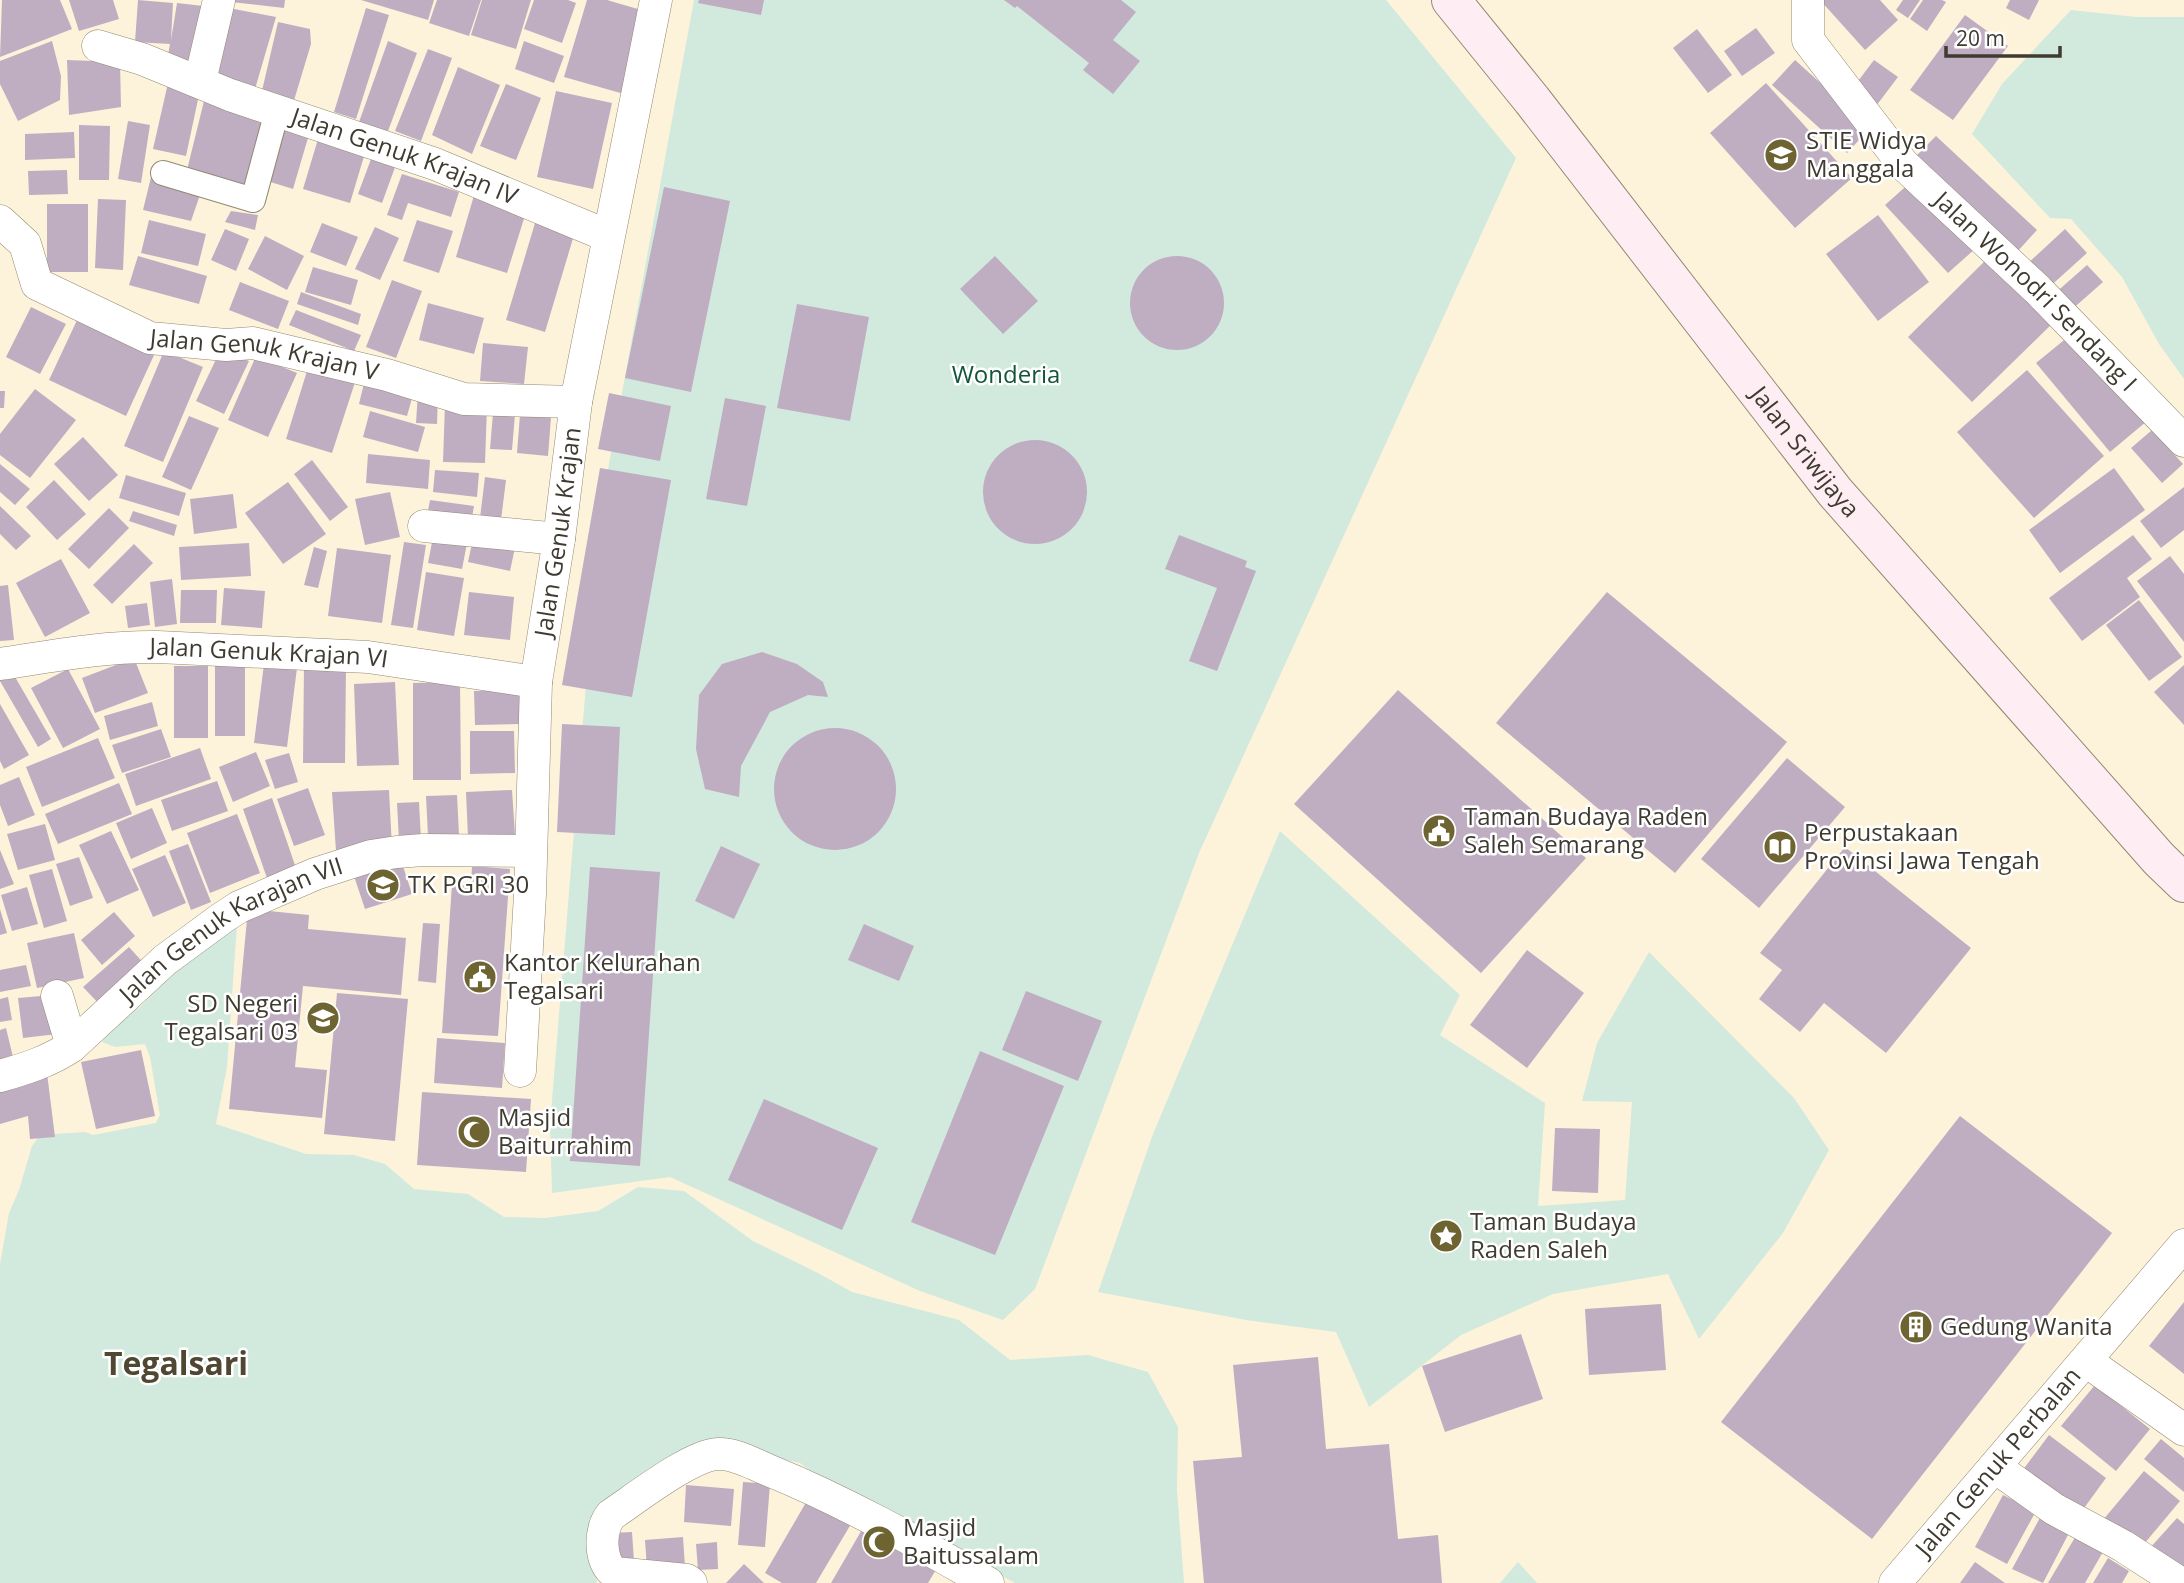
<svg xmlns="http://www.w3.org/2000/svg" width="2184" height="1583" viewBox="0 0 2184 1583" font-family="'Open Sans',sans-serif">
	<rect width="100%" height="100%" fill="#fdf3da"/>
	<!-- green -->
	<path fill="#d2e9dd" d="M694,0H1386L1516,158L1199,853L1035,1289L1003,1320L920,1291L670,1177L552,1193L550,1125L600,513Z
		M2071,10L2136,17H2184V379L2159,344L2122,277L2071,219L2050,218L1972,134L2002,84Z
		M1280,831L1460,995L1440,1035L1545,1103L1538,1206L1625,1200L1632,1102L1582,1101L1597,1043L1649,952L1794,1098L1829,1150L1783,1233L1699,1339L1668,1274L1553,1294L1461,1335L1369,1407L1336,1332L1246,1320L1098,1292L1153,1134Z
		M237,925L227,1067L216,1124L306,1154L354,1155L385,1164L414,1189L468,1194L504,1217L545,1218L598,1211L638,1187L684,1191L753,1241L818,1273L852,1292L959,1320L1010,1360L1088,1355L1148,1372L1178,1427L1177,1490L1184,1583H1015L821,1479L800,1463L743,1451L653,1475L595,1568L597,1583H0V1264L9,1213L19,1190L32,1146L40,1135L85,1132L93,1135L156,1123L160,1115L150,1057L145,1044L115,1047L102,1042L105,1033L141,1006L172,974Z
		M1518,1562L1537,1583H1500Z"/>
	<!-- building -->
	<path fill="#bfadc2" d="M2,0H60L72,29L0,57Z
		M69,0H113L119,19L79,31Z
		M138,0L173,3L171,40L177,3L212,7L203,60L184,70L167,61L170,44L135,42Z
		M231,0H285L284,8L231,2Z
		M361,0H434L428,20Z
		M437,0H481L469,36L429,23Z
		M482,0H531L516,49L471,35Z
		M534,0H568L576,3L562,43L524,29Z
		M587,0H607L648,12L624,94L564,77Z
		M699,0H764L761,15L698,3Z
		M1004,0H1121L1136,12L1113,40L1140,61L1113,94L1083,70L1089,63L1017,6L1015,8Z
		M1820,0H1880L1898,20L1865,50Z
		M1903,0H1920L1908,18L1896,10Z
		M1923,0H1942L1946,2L1927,31L1910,19Z
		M2010,0H2039L2029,20L2006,8Z
		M224,7L276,17L253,96L213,83Z
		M366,8L389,15L356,119L334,112Z
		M1965,15L2008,46L1953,120L1910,90Z
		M278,22L310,29L311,44L292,107L261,95Z
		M1756,28L1775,53L1742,76L1724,51Z
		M1697,29L1732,75L1708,93L1673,48Z
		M52,41L61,76L60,100L18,121L0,84V61Z
		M388,41L417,53L388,131L359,122Z
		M524,41L564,56L554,83L515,69Z
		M428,49L452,58L421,141L395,131Z
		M67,60L120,62L121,107L69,115Z
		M1795,60L1870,128L1847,153L1772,85Z
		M1874,60L1898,77L1876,106L1852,89Z
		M458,67L500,85L472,154L432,135Z
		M168,83L200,90L186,156L153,149Z
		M1766,83L1852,178L1795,228L1710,133Z
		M506,84L541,98L516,160L480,146Z
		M556,91L612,103L593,189L537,177Z
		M204,101L268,115L251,193L186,174Z
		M128,121L150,125L141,183L118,179Z
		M278,122L310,131L293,189L261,179Z
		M79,125L110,126L109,180H79Z
		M74,132L75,158L25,160V134Z
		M1936,136L2037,230L2017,252L1916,156Z
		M318,139L365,153L350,203L303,189Z
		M374,151L398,159L382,203L358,194Z
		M67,170L68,194L29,195L28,171Z
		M152,173L201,192L191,221L143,210Z
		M402,174L459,192L451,217L408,203L402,220L387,215Z
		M1913,180L1976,248L1948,273L1885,205Z
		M664,187L730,201L691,392L625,378Z
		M475,192L527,209L507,273L456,257Z
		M98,199L126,200L123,270L95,268Z
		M47,204H88V272H47Z
		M231,211L258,215L255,230L225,222Z
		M1878,215L1929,282L1878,321L1826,254Z
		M149,220L206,234L198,266L141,253Z
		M417,220L453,231L439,273L403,261Z
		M322,223L358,237L346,266L310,252Z
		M535,223L574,235L545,332L506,320Z
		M375,227L399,238L380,280L355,269Z
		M225,229L249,239L236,271L211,260Z
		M2065,229L2087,253L2046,290L2025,266Z
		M265,236L304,256L287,290L248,269Z
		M1992,254L2056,320L1972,402L1908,337Z
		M1130 303a47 47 0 1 1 94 0a47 47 0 1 1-94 0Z
		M138,256L207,276L199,304L129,285Z
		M995,256L1038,301L1003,334L960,289Z
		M2087,265L2103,282L2069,312L2053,295Z
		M313,267L358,280L351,305L305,292Z
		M392,280L422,291L396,358L366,347Z
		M240,282L289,301L278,329L229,310Z
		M301,292L361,314L358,325L297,304Z
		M428,303L484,318L474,354L419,340Z
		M797,304L869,317L850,421L777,408Z
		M31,307L66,324L40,374L6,357Z
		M296,310L361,335L354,351L289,325Z
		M78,318L155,353L126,416L49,380Z
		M2074,332L2147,421L2110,452L2036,363Z
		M483,343L528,347L524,384L480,381Z
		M221,349L249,361L224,414L196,401Z
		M164,351L203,367L163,462L124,446Z
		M256,356L297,373L268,437L228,420Z
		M311,358L358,373L332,453L286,439Z
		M2027,370L2104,456L2034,518L1957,432Z
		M367,371L416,384L407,416L359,404Z
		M35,389L76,420L30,478L0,455V434Z
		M0,391H5L4,408H0Z
		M418,392L438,393L437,424L416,423Z
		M609,393L671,406L660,461L598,449Z
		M725,398L766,406L747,506L706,499Z
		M494,401L516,402L512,450L490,449Z
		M521,402L552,404L548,456L517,453Z
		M445,404L487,406L485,463L443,462Z
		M370,411L425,427L418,452L363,437Z
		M189,416L219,428L191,490L162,477Z
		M2152,430L2183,464L2162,483L2131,448Z
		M83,437L118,475L89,501L54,464Z
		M983 492a52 52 0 1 1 104 0a52 52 0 1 1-104 0Z
		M368,454L430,460L428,489L366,483Z
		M312,460L348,507L330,521L294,474Z
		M0,464L30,489L15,505L0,492Z
		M600,468L671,480L632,697L562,685Z
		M2114,468L2145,510L2060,573L2029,530Z
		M435,470L479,473L477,497L433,492Z
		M126,475L186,493L179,516L119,498Z
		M485,477L506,480L500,528L479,526Z
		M54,480L86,514L57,540L26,507Z
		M288,482L326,534L283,564L245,513Z
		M2184,487V530L2161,548L2140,521Z
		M390,492L400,537L365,545L355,499Z
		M233,494L237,528L194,534L190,499Z
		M430,500L474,506L470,529L426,522Z
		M0,506L31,536L16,550L0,534Z
		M109,508L129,528L89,569L68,549Z
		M133,511L177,525L174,536L129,521Z
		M434,532L468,538L462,569L428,563Z
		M474,534L516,543L510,571L468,562Z
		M1179,535L1247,561L1245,567L1256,571L1217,671L1189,661L1217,588L1165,569Z
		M2133,535L2152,559L2127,578L2140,597L2082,641L2049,598Z
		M404,542L426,545L413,628L391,625Z
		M249,543L251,576L181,580L179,547Z
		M134,544L153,563L112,604L93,585Z
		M314,547L327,551L318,588L304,585Z
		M337,548L391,555L382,623L328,616Z
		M2170,556L2184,574V642L2137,581Z
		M61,559L90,613L45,637L16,583Z
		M426,572L464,578L454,636L417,630Z
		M172,579L177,624L155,627L150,582Z
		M8,585L14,640L0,641V586Z
		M224,588L265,591L262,628L221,625Z
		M181,590H217L216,623H180Z
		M469,592L514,597L510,640L464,635Z
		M1607,592L1787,742L1675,873L1496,723Z
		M2139,600L2182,657L2149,681L2106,625Z
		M147,603L150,625L128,628L125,606Z
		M762,652L797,664L823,682L828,697L808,695L770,712L741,766L739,797L705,789L696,749L699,695L722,664Z
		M134,658L148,693L95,713L82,678Z
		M215,662H245V736H215Z
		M264,664L297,668L287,747L254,743Z
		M304,664H346L345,763H303Z
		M2184,665V725L2154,692Z
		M174,666H208V738H174Z
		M68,669L100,729L63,748L31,688Z
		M11,670L51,739L38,747L0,681V676Z
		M395,682L399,765L357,766L354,684Z
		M460,682L461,780H413V683Z
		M520,690V724L475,725L474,691Z
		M1398,690L1586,858L1481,973L1294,804Z
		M152,702L158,726L110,740L104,716Z
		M0,704L29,755L4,769L0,761Z
		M562,724L620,727L615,835L557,832Z
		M774 789a61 61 0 1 1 122 0a61 61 0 1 1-122 0Z
		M161,729L171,757L122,773L112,745Z
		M470,731H514L515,773L470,774Z
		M98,738L115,778L42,807L26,767Z
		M200,748L211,779L136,806L125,774Z
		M256,752L270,786L233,802L219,767Z
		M289,753L298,782L275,789L265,760Z
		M1787,758L1845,807L1759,908L1701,859Z
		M19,777L35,815L8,826L0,805V785Z
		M217,781L228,811L172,831L161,800Z
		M119,783L132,814L58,844L45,814Z
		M308,788L325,835L294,846L277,799Z
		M389,790L392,848L336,851L332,792Z
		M512,790L515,835L468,837L466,792Z
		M457,795L459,835L428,836L426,796Z
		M272,798L297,871L268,881L243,809Z
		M419,802L421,840L399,841L397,803Z
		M152,808L167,843L131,859L116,823Z
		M237,814L260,873L210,893L187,833Z
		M45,824L55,860L18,870L7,834Z
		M111,831L139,890L107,904L79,845Z
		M188,844L211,902L191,910L169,851Z
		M721,846L760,864L734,919L695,901Z
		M1845,847L1971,948L1886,1053L1824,1003L1800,1032L1759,999L1782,970L1760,953Z
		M0,850L14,884L0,889Z
		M165,855L186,903L153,917L132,869Z
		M79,857L93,898L70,906L56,864Z
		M401,860L412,894L365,909L354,876Z
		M472,866L510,869L498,1036L442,1033L452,884L471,886Z
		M590,867L660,872L640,1166L570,1161Z
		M52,869L67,921L44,928L29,875Z
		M27,887L38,924L12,931L1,895Z
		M0,909L7,933L0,935Z
		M248,909L309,915L308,929L406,938L401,995L303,986L295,1067L327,1070L322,1118L229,1109Z
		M114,912L135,936L102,965L81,940Z
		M423,923L440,924L436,983L418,981Z
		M864,924L914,946L899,981L848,960Z
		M74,933L84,978L37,988L27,943Z
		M129,947L148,968L102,1007L83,987Z
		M1527,950L1584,993L1527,1068L1470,1025Z
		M26,965L31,986L0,992V970Z
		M1026,991L1102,1021L1078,1081L1002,1050Z
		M337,993L408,999L395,1141L324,1134Z
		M52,995L57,1034L23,1038L18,998Z
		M8,997L12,1020L0,1022V999Z
		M6,1028L13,1057L0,1060V1030Z
		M437,1038L505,1043L502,1088L434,1083Z
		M141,1050L155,1116L96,1129L81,1062Z
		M980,1051L1064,1086L995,1255L911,1222Z
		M47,1073L55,1137L30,1139L28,1116L0,1124V1088Z
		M422,1092L531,1099L526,1172L417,1165Z
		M764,1099L878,1148L842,1230L728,1180Z
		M1960,1116L2112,1233L1872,1539L1721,1422Z
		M1555,1128L1600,1129L1598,1193L1552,1191Z
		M2184,1302V1374L2149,1346Z
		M1661,1304L1666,1370L1589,1375L1585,1309Z
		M1521,1334L1543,1399L1445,1432L1422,1366Z
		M1318,1357L1326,1449L1389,1444L1398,1539L1438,1535L1442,1583H1204L1193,1461L1242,1457L1233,1365Z
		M2095,1385L2150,1429L2116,1471L2061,1426Z
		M2049,1435L2106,1478L2079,1515L2022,1471Z
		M2161,1439L2184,1458V1492L2144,1459Z
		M2144,1471L2180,1501L2139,1550L2103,1520Z
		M743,1482L770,1484L765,1547L738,1545Z
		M686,1485L734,1489L731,1526L684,1522Z
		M2003,1495L2036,1511L2007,1564L1975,1547Z
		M808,1499L851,1524L816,1583H782L765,1573Z
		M2041,1516L2070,1531L2043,1583L2012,1569Z
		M2177,1518L2184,1524V1576L2149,1549Z
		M867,1521L940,1563L928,1583H831Z
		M632,1532L634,1561L613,1562L612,1533Z
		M2077,1534L2104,1550L2085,1583H2048Z
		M683,1537L685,1567L647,1569L645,1540Z
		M717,1542L718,1569L698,1570L696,1544Z
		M2108,1558L2129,1571L2122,1583H2093Z
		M1975,1562L2005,1583H1960Z
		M744,1564L764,1583H726Z"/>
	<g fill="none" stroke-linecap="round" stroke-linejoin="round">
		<defs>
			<path id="pedestrian" d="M163,173L253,200L277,111"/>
			<g id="minor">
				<path id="s1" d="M1808,0V40L1903,164L2038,290L2184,441"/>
				<path id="s2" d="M98,46L142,59L230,95L435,164L608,236"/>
				<path d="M200,81L219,0"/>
				<path id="s3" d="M0,221L25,244L37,284L150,338L226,345L253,343L387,375L464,399L576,402"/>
				<path d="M424,526L559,539"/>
				<path id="s4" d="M0,664C53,656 104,646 158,647L368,657L536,682"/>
				<path d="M57,996L72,1046"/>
				<path id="s5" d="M520,1071L530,894L536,682L559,539L576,402L656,0"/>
				<path id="s6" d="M0,1076C25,1069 50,1061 72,1046L165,960L222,918L239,907L315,874L371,856L397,852L423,850L530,851"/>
				<path d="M2086,1361L2184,1430"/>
				<path d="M1995,1467L2054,1509L2123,1546L2180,1583"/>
				<path d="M691,1583L687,1580L615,1573C599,1563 599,1529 611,1515C635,1499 691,1455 718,1454C735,1453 753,1464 768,1470C844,1501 917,1542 988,1583"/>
				<path id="s7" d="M1895,1583L2184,1245"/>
			</g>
			<g id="secondary">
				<path id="s8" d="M1451,0L1532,100L1835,492L2159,859L2184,883"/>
			</g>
		</defs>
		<!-- pedestrian casing -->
		<use href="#pedestrian" stroke="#918972" stroke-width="26"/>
		<!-- minor casing -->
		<use href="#minor" stroke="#918972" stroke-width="33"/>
		<!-- secondary casing -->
		<use href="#secondary" stroke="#918972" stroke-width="40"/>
		<!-- pedestrian -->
		<use href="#pedestrian" stroke="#fff" stroke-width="24"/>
		<!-- minor -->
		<use href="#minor" stroke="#fff" stroke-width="32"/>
		<!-- secondary -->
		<use href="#secondary" stroke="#feeef3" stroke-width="38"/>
	</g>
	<!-- icons -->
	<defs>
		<symbol id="university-disc" viewBox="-11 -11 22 22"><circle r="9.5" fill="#6d6431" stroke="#fff"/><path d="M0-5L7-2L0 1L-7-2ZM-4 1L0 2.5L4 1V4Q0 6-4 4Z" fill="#fff"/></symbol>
		<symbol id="civic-disc" viewBox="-11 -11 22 22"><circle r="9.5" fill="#6d6431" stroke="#fff"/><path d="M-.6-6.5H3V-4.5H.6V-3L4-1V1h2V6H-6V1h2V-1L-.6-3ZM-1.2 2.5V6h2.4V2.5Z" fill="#fff"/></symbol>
		<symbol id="library-disc" viewBox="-11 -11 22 22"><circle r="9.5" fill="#6d6431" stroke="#fff"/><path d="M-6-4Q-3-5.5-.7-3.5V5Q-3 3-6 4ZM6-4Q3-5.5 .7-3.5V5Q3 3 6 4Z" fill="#fff"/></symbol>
		<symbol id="school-disc" viewBox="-11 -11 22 22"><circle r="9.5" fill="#6d6431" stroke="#fff"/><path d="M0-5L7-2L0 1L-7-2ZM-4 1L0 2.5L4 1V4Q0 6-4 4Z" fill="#fff"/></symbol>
		<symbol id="mosque-disc" viewBox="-11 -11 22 22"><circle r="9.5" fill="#6d6431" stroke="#fff"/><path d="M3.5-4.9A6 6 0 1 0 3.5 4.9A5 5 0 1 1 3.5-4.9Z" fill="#fff"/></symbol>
		<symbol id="sight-disc" viewBox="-11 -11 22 22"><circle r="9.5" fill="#6d6431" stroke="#fff"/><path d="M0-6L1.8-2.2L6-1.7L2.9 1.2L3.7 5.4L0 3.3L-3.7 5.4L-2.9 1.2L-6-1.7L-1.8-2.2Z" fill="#fff"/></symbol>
		<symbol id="building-disc" viewBox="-11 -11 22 22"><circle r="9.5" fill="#6d6431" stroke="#fff"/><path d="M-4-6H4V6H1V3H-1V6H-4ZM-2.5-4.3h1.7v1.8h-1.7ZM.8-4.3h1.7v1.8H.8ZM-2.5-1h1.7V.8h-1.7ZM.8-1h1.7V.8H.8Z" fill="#fff"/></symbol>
	</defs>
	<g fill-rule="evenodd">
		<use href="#university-disc" x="1762" y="136" width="38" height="38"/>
		<use href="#civic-disc" x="1420" y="812" width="38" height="38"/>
		<use href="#library-disc" x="1761" y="828" width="38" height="38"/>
		<use href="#school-disc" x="364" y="866" width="38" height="38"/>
		<use href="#civic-disc" x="461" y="958" width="38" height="38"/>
		<use href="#school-disc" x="304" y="999" width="38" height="38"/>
		<use href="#mosque-disc" x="455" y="1113" width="38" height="38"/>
		<use href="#sight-disc" x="1427" y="1217" width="38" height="38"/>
		<use href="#building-disc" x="1897" y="1308" width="38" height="38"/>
		<use href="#mosque-disc" x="860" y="1523" width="38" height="38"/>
	</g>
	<g text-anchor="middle" stroke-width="5" stroke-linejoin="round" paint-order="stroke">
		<!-- poi labels -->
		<g font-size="24" fill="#3f3b31" stroke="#fff" text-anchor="start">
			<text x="1806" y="149">STIE Widya<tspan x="1806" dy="28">Manggala</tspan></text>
			<text x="1464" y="825">Taman Budaya Raden<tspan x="1464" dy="28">Saleh Semarang</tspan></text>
			<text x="1804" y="841">Perpustakaan<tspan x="1804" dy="28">Provinsi Jawa Tengah</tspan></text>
			<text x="408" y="893">TK PGRI 30</text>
			<text x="504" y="971">Kantor Kelurahan<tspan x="504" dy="28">Tegalsari</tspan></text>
			<text x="298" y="1012" text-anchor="end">SD Negeri<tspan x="298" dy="28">Tegalsari 03</tspan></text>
			<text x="498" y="1126">Masjid<tspan x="498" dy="28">Baiturrahim</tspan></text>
			<text x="1470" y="1230">Taman Budaya<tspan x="1470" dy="28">Raden Saleh</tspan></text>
			<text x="1940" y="1335">Gedung Wanita</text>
			<text x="903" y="1536">Masjid<tspan x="903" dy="28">Baitussalam</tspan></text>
		</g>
		<!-- street labels -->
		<g font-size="24" fill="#3f3b31" stroke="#fff">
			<text dy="8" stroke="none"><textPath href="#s2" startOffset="326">Jalan Genuk Krajan IV</textPath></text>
			<text dy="8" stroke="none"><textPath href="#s1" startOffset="380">Jalan Wonodri Sendang I</textPath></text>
			<text dy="8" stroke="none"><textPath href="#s3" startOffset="317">Jalan Genuk Krajan V</textPath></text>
			<text dy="8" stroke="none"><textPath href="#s8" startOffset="574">Jalan Sriwijaya</textPath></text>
			<text dy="8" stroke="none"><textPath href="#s5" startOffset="541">Jalan Genuk Krajan</textPath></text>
			<text dy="8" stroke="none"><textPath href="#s4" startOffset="270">Jalan Genuk Krajan VI</textPath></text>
			<text dy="8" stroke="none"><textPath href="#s6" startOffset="278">Jalan Genuk Karajan VII</textPath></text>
			<text dy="8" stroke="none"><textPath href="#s7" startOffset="159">Jalan Genuk Perbalan</textPath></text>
		</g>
		<!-- park labels -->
		<g font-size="24" fill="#11553b" stroke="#fff">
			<text x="1006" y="383">Wonderia</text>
		</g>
		<!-- district labels -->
		<g font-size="32" font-weight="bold" fill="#4f4732" stroke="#fff">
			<text x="176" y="1375">Tegalsari</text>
		</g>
	</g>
	<!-- scale -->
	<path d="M1946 46v10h114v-10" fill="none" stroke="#3f3b31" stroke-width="3.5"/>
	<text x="1956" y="46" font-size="21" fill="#3f3b31" stroke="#ffffff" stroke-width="5" paint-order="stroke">20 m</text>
</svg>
